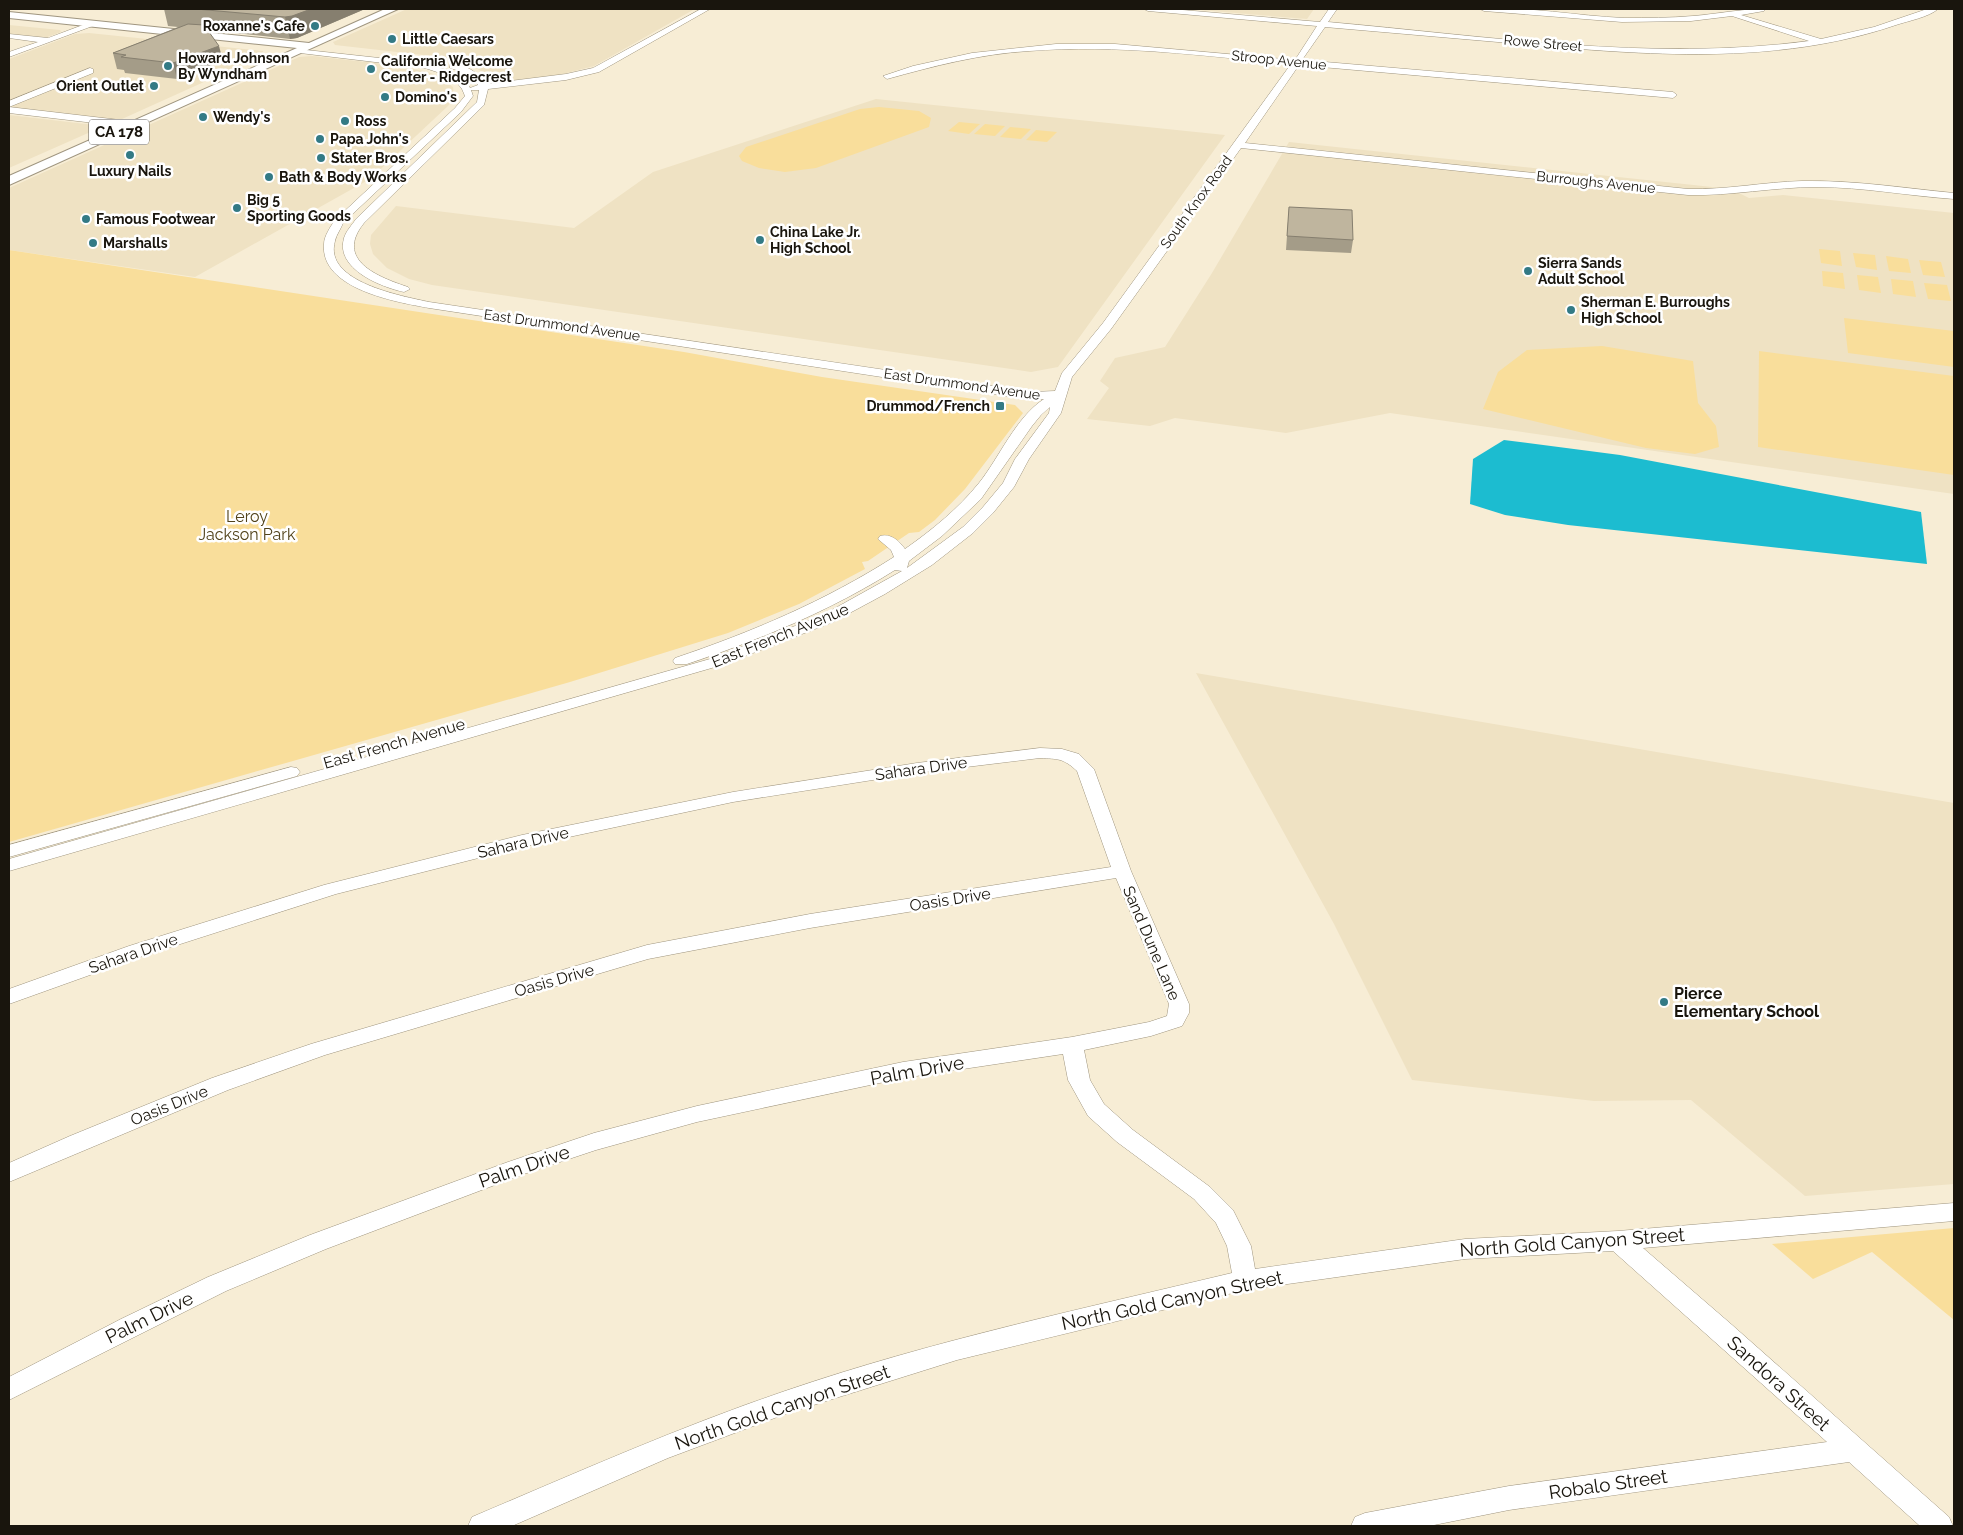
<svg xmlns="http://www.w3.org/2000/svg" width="1963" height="1535" viewBox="0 0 1963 1535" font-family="Raleway,sans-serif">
	<rect width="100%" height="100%" fill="#f7edd5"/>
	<!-- built -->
	<path fill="#efe2c3" d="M407,9H682L693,10L594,66L551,77L505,81L496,80L474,67L441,57L335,45L333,42Z
		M1188,9H1314L1307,19Z
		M9,25L60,30L61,32L42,39L9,35Z
		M89,33L263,51L264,55L122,119L114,120L9,108V59L75,34Z
		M312,56L393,65L428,72L438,76L453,87L454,98L448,106L370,179L195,277L9,250V188L299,57Z
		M876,99L1225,135L1058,367L1031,372L432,285L409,279L387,268L373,254L370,244L371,235L396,206L574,228L653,172Z
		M9,115L103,126H104L9,168Z
		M1289,142L1731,189L1749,198L1783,195L1954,213V494L1390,413L1286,433L1175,418L1150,426L1087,419L1109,388L1100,381L1115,358L1165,347L1212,273Z
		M1196,673L1954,803V1184L1805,1196L1691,1100L1594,1101L1412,1080L1334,924Z"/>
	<!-- green -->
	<path fill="#f9de9b" d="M879,107L919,111L931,118L929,127L816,168L785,172L759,168L742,161L739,156L746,147L860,109Z
		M959,122L980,124L969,134L948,131Z
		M985,124L1005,126L995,136L974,134Z
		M1010,127L1031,129L1021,139L1000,137Z
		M1036,130L1057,132L1047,142L1026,140Z
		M1819,249L1840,251L1842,266L1821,263Z
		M9,250L684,352L822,377L1015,405L1023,413L965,489L935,520L919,532L909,533L868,561L862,562L865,569L799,604L728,633L570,682L9,842Z
		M1853,253L1875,255L1877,270L1856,267Z
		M1886,256L1908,259L1911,273L1889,271Z
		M1919,260L1941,262L1945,277L1923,275Z
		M1822,271L1843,273L1845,289L1823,286Z
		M1857,275L1878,277L1881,293L1859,290Z
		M1891,279L1913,281L1916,297L1893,294Z
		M1924,283L1947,285L1951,301L1928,299Z
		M1844,318L1954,331V367L1848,353Z
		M1602,346L1693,361L1698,403L1716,426L1719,447L1695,454L1646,448L1483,409L1498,372L1527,350Z
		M1759,351L1954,376V475L1758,447Z
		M1954,1228V1320L1872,1252L1813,1279L1772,1244Z"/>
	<!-- water -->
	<path fill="#1cbcd0" d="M1504,440L1620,455L1921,512L1927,564L1568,525L1505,515L1470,504L1473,459Z"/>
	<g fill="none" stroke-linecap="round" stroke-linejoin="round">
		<defs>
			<path id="minor" d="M701,9H710L599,72L566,80L488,89L484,105L364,223C334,260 378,277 408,287L410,289L404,292C381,287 335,269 344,238C346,231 352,225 356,219L477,102L479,90H471L473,96L461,112L343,223C341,229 336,235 335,241C323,282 402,296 429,302L1033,392L1055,391L1062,373L1103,323L1291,64C1204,56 1117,44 1029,51C980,54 934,66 887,79L883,76L913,66L972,53L1056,44H1115L1295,60L1317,26L1148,11L1144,9H1171L1320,22L1329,9H1337L1328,22C1487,36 1650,62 1809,41L1732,16L1691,21L1622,22L1484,11L1480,9C1528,6 1577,16 1624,18C1647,18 1670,18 1693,16C1717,14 1741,9 1765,9L1764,11L1741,15L1821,39L1874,27L1927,9H1938C1929,17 1908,21 1896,25C1776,66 1645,55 1521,44C1456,38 1390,33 1325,27L1302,60L1673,92L1677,95L1673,98L1299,65L1245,143L1688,189C1726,190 1764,182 1802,181C1853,180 1903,188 1954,193V199C1909,196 1863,187 1817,187C1774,187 1731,196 1688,195L1241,148L1111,329L1072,377L1061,413L1029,459L1014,487L993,513L973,533L932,565L885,594L833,622L722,665L9,871V859L710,659L821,616L902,571L895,570C830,611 759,640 687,664H675L673,661L675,658C752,632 825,601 894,557L891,550L878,539L880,536C891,533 899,541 905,549C932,530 958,509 979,483C999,458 1016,417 1044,399L1033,400L429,308C396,302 320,289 324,244C324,236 331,226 335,220L455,108L465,96L462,89L455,80L443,74L425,68L300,53H297V49L425,63L455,73L466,81L470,88L478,85C472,75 461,71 450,68V64C464,63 479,73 486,84L566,74L593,68ZM1050,407L1049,413L1015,459L1003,483L983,507L963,527L907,568L909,561L942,536L981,499L1032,426L1041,415Z
				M91,22L98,24L9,57V52L38,42L9,38V34L48,38Z
				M90,68L93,69V73L9,107V101Z
				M9,107L120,120L125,123L120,126L9,113Z
				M1040,748L1062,749L1079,754L1094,769L1131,871L1189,1004V1013L1182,1026L1151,1036L1084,1050L1090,1080L1104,1104L1133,1130L1210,1187L1233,1210L1251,1246L1255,1269L1465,1239L1618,1231L1954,1203V1221L1643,1248L1731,1324L1949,1517L1953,1526H1920L1849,1462L1509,1510L1429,1526H1351L1355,1517L1365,1513L1509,1486L1827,1442L1613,1251L1465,1259L1245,1290L957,1360L788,1413L668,1458L512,1526H468L472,1517C576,1473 679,1427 785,1391C931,1341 1082,1309 1232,1273L1227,1246L1216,1223L1194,1199L1117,1142L1088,1116L1068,1080L1063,1054L903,1078L697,1122L596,1150L524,1174L326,1249L226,1291L9,1400V1377L121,1319L208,1277L310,1235L508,1162L594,1133L697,1106L903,1062L1072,1037L1149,1022L1167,1016L1169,1004L1116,878L810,928L648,959L325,1055L228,1090L9,1182V1163L70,1136L212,1078L311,1044L647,945L810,914L1111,867L1077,771C1063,758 1058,759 1040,758L917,773L733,802L522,847L336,894L143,956L9,1004V989L129,946L324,885L522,835L733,792L917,763Z
				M291,767L297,768L300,772L297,776L9,857V845Z"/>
			<path id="major" d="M385,9H398L9,185V176L297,48L9,18V12L309,43Z"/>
		</defs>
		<!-- minor casing -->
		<use href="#minor" stroke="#9f957f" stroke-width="1"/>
		<!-- major casing -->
		<use href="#major" stroke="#9f957f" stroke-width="2"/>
		<!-- minor -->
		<use href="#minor" fill="#fff" fill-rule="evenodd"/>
		<!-- major -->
		<use href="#major" fill="#fff" fill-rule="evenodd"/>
	</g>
	<!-- wall -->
	<path fill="#a49c88" d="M164,9H365L297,38L290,39L207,30L223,61L177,79L125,73L124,70L117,69L113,53L178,27L168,26Z
		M1289,207L1353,240L1351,253L1286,250Z"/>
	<!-- shaded-wall -->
	<path fill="#867f6f" d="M311,9H365L297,38L290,39L285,17Z
		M219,46L223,61L177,79L173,63Z"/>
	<!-- building -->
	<path fill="#bfb59e" stroke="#867f6f" d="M196,9H311L292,16L285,17Z
		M188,24L204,25L219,46L173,63L121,57L126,55L113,53Z
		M1289,207L1352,210L1353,240L1287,236Z"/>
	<!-- markers -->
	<g fill="#337a85" stroke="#fff" stroke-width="2">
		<circle cx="315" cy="26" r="5"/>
		<circle cx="392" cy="39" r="5"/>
		<circle cx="168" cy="66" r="5"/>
		<circle cx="371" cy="69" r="5"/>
		<circle cx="154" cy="86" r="5"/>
		<circle cx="385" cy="97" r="5"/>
		<circle cx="203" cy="117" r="5"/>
		<circle cx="345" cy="121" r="5"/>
		<circle cx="320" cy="139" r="5"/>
		<circle cx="130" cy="155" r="5"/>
		<circle cx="321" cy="158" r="5"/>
		<circle cx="269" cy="177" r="5"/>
		<circle cx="237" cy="208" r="5"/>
		<circle cx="86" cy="219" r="5"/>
		<circle cx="760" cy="240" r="5"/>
		<circle cx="93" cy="243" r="5"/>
		<circle cx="1528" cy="271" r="5"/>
		<circle cx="1571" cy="310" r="5"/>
		<rect x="995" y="401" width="10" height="10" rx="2.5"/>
		<circle cx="1664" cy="1002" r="5"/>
	</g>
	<g text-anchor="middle" stroke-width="5" stroke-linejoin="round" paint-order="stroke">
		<!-- far-poi labels -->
		<g font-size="14" font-weight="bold" fill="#19150d" stroke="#fff" text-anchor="start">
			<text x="305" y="31" text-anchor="end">Roxanne's Cafe</text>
			<text x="402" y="44">Little Caesars</text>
			<text x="178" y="63">Howard Johnson<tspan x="178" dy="16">By Wyndham</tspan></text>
			<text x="381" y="66">California Welcome<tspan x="381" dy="16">Center - Ridgecrest</tspan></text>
			<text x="144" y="91" text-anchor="end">Orient Outlet</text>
			<text x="395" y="102">Domino's</text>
			<text x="213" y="122">Wendy's</text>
			<text x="355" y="126">Ross</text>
			<text x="330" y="144">Papa John's</text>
			<text x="331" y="163">Stater Bros.</text>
			<text x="130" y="176" text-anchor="middle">Luxury Nails</text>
			<text x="279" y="182">Bath &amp; Body Works</text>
			<text x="247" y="205">Big 5<tspan x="247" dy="16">Sporting Goods</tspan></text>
			<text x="96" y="224">Famous Footwear</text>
			<text x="770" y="237">China Lake Jr.<tspan x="770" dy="16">High School</tspan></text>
			<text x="103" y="248">Marshalls</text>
			<text x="1538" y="268">Sierra Sands<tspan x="1538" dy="16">Adult School</tspan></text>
			<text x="1581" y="307">Sherman E. Burroughs<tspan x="1581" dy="16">High School</tspan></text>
			<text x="990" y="411" text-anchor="end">Drummod/French</text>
		</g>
		<!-- far-street labels -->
		<g font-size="14" fill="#19150d" stroke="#fff">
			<text transform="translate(1543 43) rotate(5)" y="5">Rowe Street</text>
			<text transform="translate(1279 60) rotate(6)" y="5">Stroop Avenue</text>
			<text transform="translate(1596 182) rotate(6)" y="5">Burroughs Avenue</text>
			<text transform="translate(1196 202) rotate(-54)" y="5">South Knox Road</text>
			<text transform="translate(562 325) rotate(8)" y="5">East Drummond Avenue</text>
			<text transform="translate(962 384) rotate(8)" y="5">East Drummond Avenue</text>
		</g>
		<!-- shield labels -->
		<rect fill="#fff" stroke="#5e5b56" stroke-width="1" x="89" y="119.5" width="60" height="25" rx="4"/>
		<g font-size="15" font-weight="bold" fill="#19150d">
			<text x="119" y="137">CA 178</text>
		</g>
		<!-- park labels -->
		<g font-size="16" fill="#51421a" stroke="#fff">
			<text x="247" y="522">Leroy<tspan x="247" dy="18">Jackson Park</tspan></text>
		</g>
		<!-- street labels -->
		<g font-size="16" fill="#19150d" stroke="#fff">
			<text transform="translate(780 635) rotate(-22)" y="6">East French Avenue</text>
			<text transform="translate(394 743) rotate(-16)" y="6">East French Avenue</text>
			<text transform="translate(921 768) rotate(-8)" y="6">Sahara Drive</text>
			<text transform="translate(523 842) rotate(-13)" y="6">Sahara Drive</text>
			<text transform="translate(950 899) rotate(-9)" y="6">Oasis Drive</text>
			<text transform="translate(1152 943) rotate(67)" y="6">Sand Dune Lane</text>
			<text transform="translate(133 953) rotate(-19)" y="6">Sahara Drive</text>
			<text transform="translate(554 980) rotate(-16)" y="6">Oasis Drive</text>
			<text transform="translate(169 1105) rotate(-22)" y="6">Oasis Drive</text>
		</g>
		<!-- poi labels -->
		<g font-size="16" font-weight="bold" fill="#19150d" stroke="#fff" text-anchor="start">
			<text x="1674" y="999">Pierce<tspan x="1674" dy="18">Elementary School</tspan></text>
		</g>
		<!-- near-street labels -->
		<g font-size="19" fill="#19150d" stroke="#fff">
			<text transform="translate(917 1070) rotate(-10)" y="7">Palm Drive</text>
			<text transform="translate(524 1166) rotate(-19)" y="7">Palm Drive</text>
			<text transform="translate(1572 1242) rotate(-4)" y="7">North Gold Canyon Street</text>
			<text transform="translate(1172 1300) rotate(-12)" y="7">North Gold Canyon Street</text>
			<text transform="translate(149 1317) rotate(-26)" y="7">Palm Drive</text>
			<text transform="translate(1779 1383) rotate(42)" y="7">Sandora Street</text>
			<text transform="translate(782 1407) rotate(-19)" y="7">North Gold Canyon Street</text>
			<text transform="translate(1608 1484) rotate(-8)" y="7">Robalo Street</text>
		</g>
	</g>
	<!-- border -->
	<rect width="1963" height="1535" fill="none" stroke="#19150d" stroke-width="20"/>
</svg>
